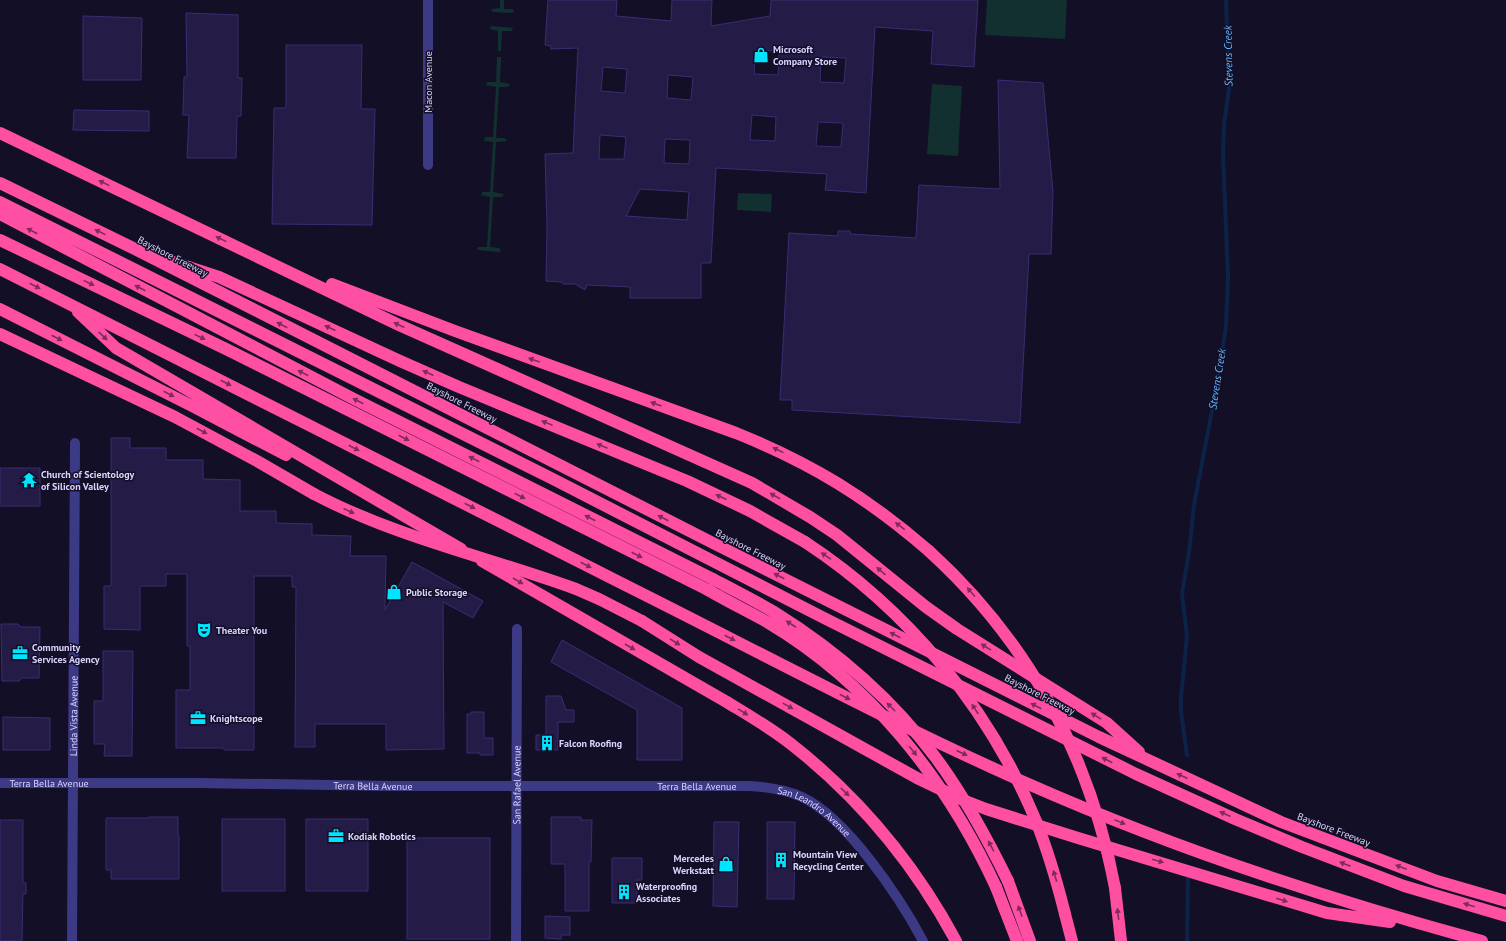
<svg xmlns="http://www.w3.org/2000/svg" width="1506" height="941" viewBox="0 0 1506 941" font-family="'PT Sans',sans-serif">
	<rect width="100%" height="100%" fill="#130f26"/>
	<!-- green -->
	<path fill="#12302f" d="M500,0H504V9H513L514,12L512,13L492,12L491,9L500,8Z
		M987,0H1067L1065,39L985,35Z
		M492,26L513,28L512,31H502L501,51H498V31L490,29V27Z
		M497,57H501L500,82L510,84L508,87H499L496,138H505L507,141L496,142L493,192L504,194L502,197H493L490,247L499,248L501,251L499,252L477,250L478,247H487L490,197L481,195L482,192H490L493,142L484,141L485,137H493L496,87L486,85L487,82H496Z
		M932,84L962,86L958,156L927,154Z
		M738,193L772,194L771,212L737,210Z"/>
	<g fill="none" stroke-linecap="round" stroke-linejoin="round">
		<!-- stream -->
		<path stroke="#0c2248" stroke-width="4" d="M1187,755L1181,712V697L1187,636L1182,594L1189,552L1194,505L1218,379L1226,326L1228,277L1223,154L1224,124L1229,89L1226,0
			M1187,941L1188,874"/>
	</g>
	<!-- building -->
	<path fill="#241b47" stroke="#3b2d73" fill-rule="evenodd" d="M548,0H617L616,16L671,21L672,0H712L711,26L770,16L771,0H978L974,67L931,64L933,31L875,27L866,193L825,190L827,174L716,168L711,263H701V298H630V287L587,285L585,290L575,284H563L562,282L546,281L547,226L545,154L573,153L578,48L551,49V46L545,45ZM755,50L779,51L778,75L754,74ZM821,57L846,58L844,83L820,82ZM603,67L627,69L625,93L601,91ZM668,75L693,77L691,100L667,98ZM752,115L776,117L775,141L750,140ZM818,122L843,123L841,147L816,146ZM600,135L626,137L624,159H599ZM665,139L690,140L689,164L664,163ZM640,189L689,192L687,220L626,216Z
		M186,13L238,15V78H242L241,116H237L236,158H187L189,115H183L184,77H187Z
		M83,16L142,18L141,80H83Z
		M286,45H362L361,109H375L372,225L272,224L274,108H286Z
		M998,80L1043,83L1053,192L1051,254H1029L1020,423L792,410V400H780L789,233L838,236V231H850V234L916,238L919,185L1000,189Z
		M74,110L149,111V131L73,130Z
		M111,438H130V448H166V460H203V479L240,480V511H276V523L312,524V535L351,536L350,556H386L385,610L412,562L483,601L473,618L443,602L444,749L386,750V724H315V747H295L296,587H292V576H254V750H224V748H176V690H190V646H187V574H166V586H140V630L104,629V586H111Z
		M0,468H40V506H0Z
		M1,624H18L21,627H40L39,678H21L19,681H2Z
		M562,640L682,708V760H637V710L551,662Z
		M103,651H133L132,756H104L105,744H94V701H103Z
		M546,696H561L566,710H574V722H558V750H536V735H546Z
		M471,712H484V738H493V755H480V753H467V714H471Z
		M3,717L50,718V750H3Z
		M149,817H178V836H179V879H111V870H106V818H149Z
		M551,817H581V820H592L591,862H589V911H565V864H551Z
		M222,819H285V891H222Z
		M306,819H368V891H306Z
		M0,820H23V883H26V894H23L22,941H0Z
		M714,822H739L737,907L713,906Z
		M767,822H795L794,899H767Z
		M407,838H490V939H407Z
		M612,858H642V880H637V903H612Z
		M545,916L570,917V935H561V939L545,938Z"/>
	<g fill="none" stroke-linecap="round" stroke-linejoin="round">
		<!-- street -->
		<g stroke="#3d3a85" stroke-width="10">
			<path d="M428,165V0"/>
			<path id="s1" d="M0,783H200L391,786H749C767,787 786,790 802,797C847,818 900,898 923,941"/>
			<path id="s2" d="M72,941L75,443"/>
			<path id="s3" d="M516,941L517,629"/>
		</g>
		<!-- highway -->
		<path stroke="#ff4fa3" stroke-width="12" d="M0,133L399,325L752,483L810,517L837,535L926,607L957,629L1107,723L1139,752
			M0,183L135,249L713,543L1099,737L1281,822L1437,881L1506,901
			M0,202L553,479L824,618L1136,774L1235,819L1302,847L1404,886L1506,916
			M0,214L352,398L713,579
			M0,240L226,349L708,590
			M170,261L219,277L400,361L459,387L687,481L750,511L805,542
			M0,269C210,375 419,481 629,587C761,653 891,723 1026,783C1173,848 1327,899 1482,941
			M332,284L455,331L736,433C811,463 868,498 929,551
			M0,309L192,406L286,455
			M78,312L116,348L461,549
			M0,334L175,417L257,461L314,494
			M482,561L725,701C748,715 771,728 791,744C860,798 915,865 956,941
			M642,621L699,657L917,778L963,800L986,809L1078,838L1327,913L1390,922
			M1008,881L1030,941
			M996,887L1017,941
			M1115,888L1121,941
			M1065,914L1072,941"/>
		<!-- highway-bridge -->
		<path stroke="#ff4fa3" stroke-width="12" d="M314,494C398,538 488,557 576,589L599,599L642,621
			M805,542C907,609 989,707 1036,821C1048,851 1057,882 1065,914
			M929,551C1029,642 1090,756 1115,888
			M713,579C734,590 754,600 774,612C835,650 893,700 936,758C964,796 987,838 1008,881
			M708,590C727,601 747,611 767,622C870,683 946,779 996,887"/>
	</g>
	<!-- one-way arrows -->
	<defs><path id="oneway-solid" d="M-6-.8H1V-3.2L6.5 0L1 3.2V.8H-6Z"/></defs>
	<g fill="#7d2c5e">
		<use href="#oneway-solid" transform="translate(104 183) rotate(-154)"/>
		<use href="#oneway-solid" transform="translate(32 231) rotate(-152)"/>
		<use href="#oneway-solid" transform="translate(100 232) rotate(-154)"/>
		<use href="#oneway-solid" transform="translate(221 239) rotate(-154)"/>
		<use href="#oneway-solid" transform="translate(89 283) rotate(26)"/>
		<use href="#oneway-solid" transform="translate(35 286) rotate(27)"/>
		<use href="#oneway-solid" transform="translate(140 288) rotate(-153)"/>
		<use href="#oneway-solid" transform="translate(282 325) rotate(-153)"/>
		<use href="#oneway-solid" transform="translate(399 325) rotate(-155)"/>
		<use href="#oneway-solid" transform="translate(330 328) rotate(-155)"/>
		<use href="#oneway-solid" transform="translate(103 336) rotate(44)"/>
		<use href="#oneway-solid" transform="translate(200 337) rotate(26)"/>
		<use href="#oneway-solid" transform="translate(57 338) rotate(27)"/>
		<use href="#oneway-solid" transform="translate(534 360) rotate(-160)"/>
		<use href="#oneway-solid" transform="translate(303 373) rotate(-153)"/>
		<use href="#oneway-solid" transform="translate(428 373) rotate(-156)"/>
		<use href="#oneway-solid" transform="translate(226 383) rotate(27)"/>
		<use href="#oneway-solid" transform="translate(169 394) rotate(27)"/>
		<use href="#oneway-solid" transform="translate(358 401) rotate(-153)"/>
		<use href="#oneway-solid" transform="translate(656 404) rotate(-160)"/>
		<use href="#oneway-solid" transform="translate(547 423) rotate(-158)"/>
		<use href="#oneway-solid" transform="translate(202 431) rotate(28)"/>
		<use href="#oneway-solid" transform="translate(404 438) rotate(27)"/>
		<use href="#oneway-solid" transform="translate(602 446) rotate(-157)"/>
		<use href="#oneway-solid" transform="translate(354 448) rotate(27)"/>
		<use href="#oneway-solid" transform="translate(778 450) rotate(-154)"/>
		<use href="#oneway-solid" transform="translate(474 459) rotate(-153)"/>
		<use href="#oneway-solid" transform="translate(520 496) rotate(27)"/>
		<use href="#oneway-solid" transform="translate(775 496) rotate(-151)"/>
		<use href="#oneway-solid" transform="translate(721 497) rotate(-155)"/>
		<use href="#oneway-solid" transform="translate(470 506) rotate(27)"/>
		<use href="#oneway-solid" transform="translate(349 511) rotate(24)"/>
		<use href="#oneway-solid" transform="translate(590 518) rotate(-153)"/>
		<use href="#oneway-solid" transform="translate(663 518) rotate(-153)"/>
		<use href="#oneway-solid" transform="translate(900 526) rotate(-142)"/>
		<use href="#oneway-solid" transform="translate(637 555) rotate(27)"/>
		<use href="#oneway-solid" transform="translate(826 556) rotate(-145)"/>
		<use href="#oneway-solid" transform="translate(586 565) rotate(27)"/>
		<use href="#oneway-solid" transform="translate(881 571) rotate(-140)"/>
		<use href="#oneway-solid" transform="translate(779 576) rotate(-153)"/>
		<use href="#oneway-solid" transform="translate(518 581) rotate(30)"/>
		<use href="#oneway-solid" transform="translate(971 592) rotate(-131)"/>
		<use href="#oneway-solid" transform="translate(791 624) rotate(-147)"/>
		<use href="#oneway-solid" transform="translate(895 635) rotate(-153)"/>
		<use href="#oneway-solid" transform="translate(730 638) rotate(27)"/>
		<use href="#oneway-solid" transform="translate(675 642) rotate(32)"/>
		<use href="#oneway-solid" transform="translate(630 647) rotate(30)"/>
		<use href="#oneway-solid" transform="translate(986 647) rotate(-148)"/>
		<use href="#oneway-solid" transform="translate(845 697) rotate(27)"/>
		<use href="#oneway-solid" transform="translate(788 706) rotate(29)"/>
		<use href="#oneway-solid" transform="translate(1036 706) rotate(-153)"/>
		<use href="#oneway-solid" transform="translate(891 707) rotate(-135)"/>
		<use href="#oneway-solid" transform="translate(975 709) rotate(-123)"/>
		<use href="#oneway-solid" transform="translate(743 712) rotate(32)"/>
		<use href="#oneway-solid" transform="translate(1096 716) rotate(-148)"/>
		<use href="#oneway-solid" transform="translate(913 751) rotate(51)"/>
		<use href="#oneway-solid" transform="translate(962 753) rotate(25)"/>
		<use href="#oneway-solid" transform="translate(1107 760) rotate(-153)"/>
		<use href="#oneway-solid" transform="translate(1182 776) rotate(-155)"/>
		<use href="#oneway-solid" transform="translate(845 792) rotate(44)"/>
		<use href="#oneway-solid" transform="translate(1225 814) rotate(-156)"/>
		<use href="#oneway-solid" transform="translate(1120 822) rotate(22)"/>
		<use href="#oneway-solid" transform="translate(991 846) rotate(-118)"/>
		<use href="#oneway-solid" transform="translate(1158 861) rotate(16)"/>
		<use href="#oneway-solid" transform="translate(1345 864) rotate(-159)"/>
		<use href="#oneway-solid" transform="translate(1401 867) rotate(-159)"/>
		<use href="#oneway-solid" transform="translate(1055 876) rotate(-107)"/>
		<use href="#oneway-solid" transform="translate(1282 900) rotate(17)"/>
		<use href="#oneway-solid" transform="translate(1469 905) rotate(-163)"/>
		<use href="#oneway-solid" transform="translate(1020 911) rotate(-110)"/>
		<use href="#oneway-solid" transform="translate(1118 914) rotate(-97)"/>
	</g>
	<!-- icons -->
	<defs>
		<symbol id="shop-bare" viewBox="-9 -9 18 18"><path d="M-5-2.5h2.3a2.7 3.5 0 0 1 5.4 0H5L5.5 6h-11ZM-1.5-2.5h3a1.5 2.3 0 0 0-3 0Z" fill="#00e5ff" stroke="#130f26" stroke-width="2.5" paint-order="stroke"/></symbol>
		<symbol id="temple-bare" viewBox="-9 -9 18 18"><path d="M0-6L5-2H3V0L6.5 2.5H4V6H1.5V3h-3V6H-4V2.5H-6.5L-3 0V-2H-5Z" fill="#00e5ff" stroke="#130f26" stroke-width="2.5" paint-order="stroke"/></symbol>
		<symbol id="theatre-bare" viewBox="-9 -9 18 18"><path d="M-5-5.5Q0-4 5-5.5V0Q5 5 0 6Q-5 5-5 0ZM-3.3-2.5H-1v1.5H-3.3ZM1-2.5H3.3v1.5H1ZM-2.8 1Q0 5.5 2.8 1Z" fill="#00e5ff" stroke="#130f26" stroke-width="2.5" paint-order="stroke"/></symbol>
		<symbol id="office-bare" viewBox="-9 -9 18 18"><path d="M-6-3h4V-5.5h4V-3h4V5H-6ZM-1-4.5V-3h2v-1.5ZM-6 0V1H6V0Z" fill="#00e5ff" stroke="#130f26" stroke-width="2.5" paint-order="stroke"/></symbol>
		<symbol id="building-bare" viewBox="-9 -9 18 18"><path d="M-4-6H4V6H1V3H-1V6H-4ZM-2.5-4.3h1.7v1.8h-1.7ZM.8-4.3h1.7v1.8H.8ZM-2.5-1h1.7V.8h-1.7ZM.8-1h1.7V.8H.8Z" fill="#00e5ff" stroke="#130f26" stroke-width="2.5" paint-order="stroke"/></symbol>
	</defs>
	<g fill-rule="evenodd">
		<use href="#shop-bare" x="750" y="44" width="22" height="22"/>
		<use href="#temple-bare" x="18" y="469" width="22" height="22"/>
		<use href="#shop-bare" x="383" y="581" width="22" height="22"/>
		<use href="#theatre-bare" x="193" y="619" width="22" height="22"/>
		<use href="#office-bare" x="9" y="642" width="22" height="22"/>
		<use href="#office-bare" x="187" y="707" width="22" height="22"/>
		<use href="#building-bare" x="536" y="732" width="22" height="22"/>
		<use href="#office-bare" x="325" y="825" width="22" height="22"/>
		<use href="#building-bare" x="770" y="849" width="22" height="22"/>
		<use href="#shop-bare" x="715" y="853" width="22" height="22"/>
		<use href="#building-bare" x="613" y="881" width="22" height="22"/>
	</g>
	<g text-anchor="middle" stroke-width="3" stroke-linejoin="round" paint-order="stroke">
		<!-- poi labels -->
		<g font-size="10" font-weight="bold" fill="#d9d4ff" stroke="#130f26" text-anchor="start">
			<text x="773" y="53">Microsoft<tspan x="773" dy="12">Company Store</tspan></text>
			<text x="41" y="478">Church of Scientology<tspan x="41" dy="12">of Silicon Valley</tspan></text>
			<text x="406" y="596">Public Storage</text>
			<text x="216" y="634">Theater You</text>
			<text x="32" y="651">Community<tspan x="32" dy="12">Services Agency</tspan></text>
			<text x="210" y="722">Knightscope</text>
			<text x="559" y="747">Falcon Roofing</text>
			<text x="348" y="840">Kodiak Robotics</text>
			<text x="793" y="858">Mountain View<tspan x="793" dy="12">Recycling Center</tspan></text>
			<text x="714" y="862" text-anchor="end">Mercedes<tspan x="714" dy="12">Werkstatt</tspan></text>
			<text x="636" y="890">Waterproofing<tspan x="636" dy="12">Associates</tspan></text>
		</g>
		<!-- street labels -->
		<g font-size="10" fill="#d9d4ff" stroke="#130f26">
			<text transform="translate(428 82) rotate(-90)" y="4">Macon Avenue</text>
			<text transform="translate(173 256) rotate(27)" y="4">Bayshore Freeway</text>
			<text transform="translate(462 402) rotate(27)" y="4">Bayshore Freeway</text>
			<text transform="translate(751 549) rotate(27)" y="4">Bayshore Freeway</text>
			<text transform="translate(1040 694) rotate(27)" y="4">Bayshore Freeway</text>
			<text dy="4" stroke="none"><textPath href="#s2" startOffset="225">Linda Vista Avenue</textPath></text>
			<text dy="4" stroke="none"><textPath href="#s1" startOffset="49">Terra Bella Avenue</textPath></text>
			<text dy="4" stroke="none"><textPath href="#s1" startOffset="373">Terra Bella Avenue</textPath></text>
			<text dy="4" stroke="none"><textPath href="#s3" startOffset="156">San Rafael Avenue</textPath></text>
			<text dy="4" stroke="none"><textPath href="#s1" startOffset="697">Terra Bella Avenue</textPath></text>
			<text dy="4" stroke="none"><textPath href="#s1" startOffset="821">San Leandro Avenue</textPath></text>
			<text transform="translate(1334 829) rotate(21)" y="4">Bayshore Freeway</text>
		</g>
		<!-- water labels -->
		<g font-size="11" font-style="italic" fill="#62b6ff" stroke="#130f26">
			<text transform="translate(1228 56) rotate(-91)" y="4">Stevens Creek</text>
			<text transform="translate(1217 379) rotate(-81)" y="4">Stevens Creek</text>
		</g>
	</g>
</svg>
